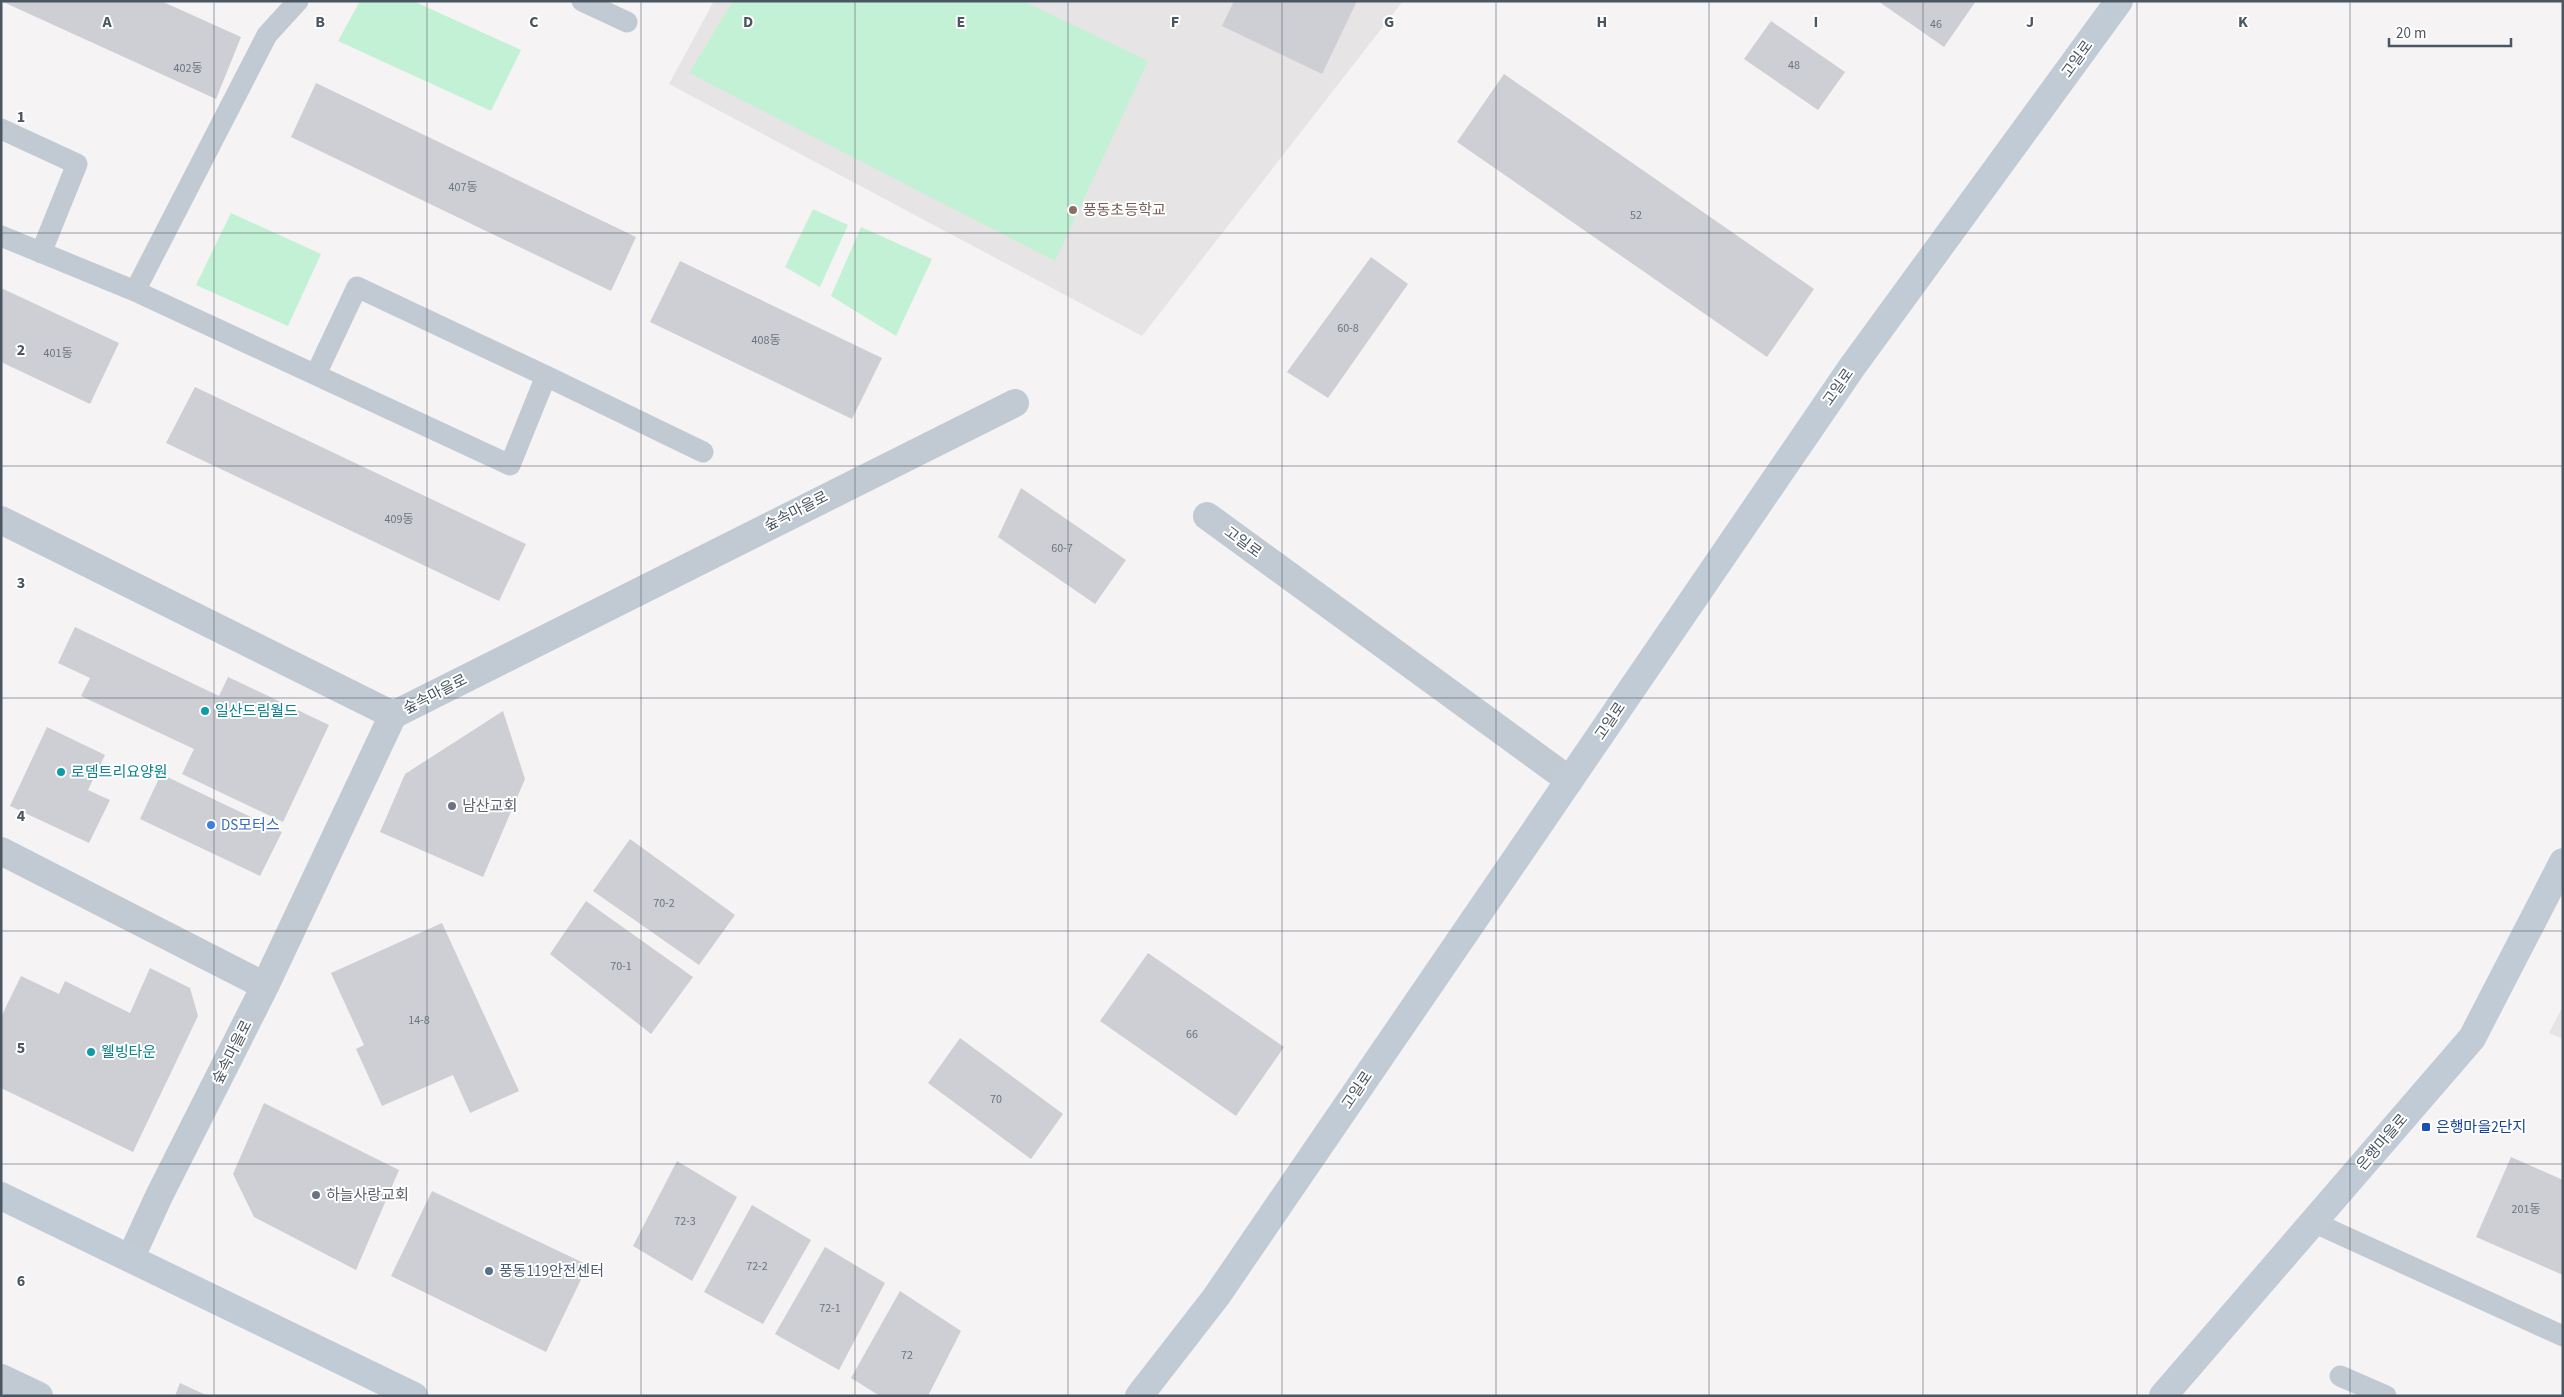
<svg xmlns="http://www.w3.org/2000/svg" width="2564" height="1397" viewBox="0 0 2564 1397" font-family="'Source Sans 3','Noto Sans KR',sans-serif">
	<rect width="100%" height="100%" fill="#f5f3f3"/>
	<!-- education -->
	<path fill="#e6e4e5" d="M714,1H1403L1142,336L669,84Z
		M2563,1006V1039L2549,1033Z"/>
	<!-- green -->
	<path fill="#c3f1d5" d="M360,1H413L521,50L491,111L338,41Z
		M733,1H1023L1148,61L1055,261L689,73Z
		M813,209L848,225L820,287L785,267Z
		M231,213L321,254L288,326L196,285Z
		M861,227L932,259L896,336L831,296Z"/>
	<!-- building -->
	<path fill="#cdcfd5" d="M1,1H161L241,37L216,99Z
		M1234,1H1357L1322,74L1222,26Z
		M1878,1H1976L1944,47Z
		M1771,21L1845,72L1818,110L1744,59Z
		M1504,74L1814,289L1767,357L1457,142Z
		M316,83L636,237L611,291L291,137Z
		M1371,257L1408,284L1328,398L1287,372Z
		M680,261L882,358L852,419L650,322Z
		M1,288L119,343L90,404L1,362Z
		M195,387L526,544L499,601L166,443Z
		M1021,488L1126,560L1095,604L998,537Z
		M75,627L219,696L228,677L329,725L283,822L182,774L194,749L81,696L90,678L58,663Z
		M503,711L525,779L483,877L380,832L405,774Z
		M47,727L105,755L88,790L110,800L89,843L10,806Z
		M161,774L282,832L260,876L140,819Z
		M630,839L735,915L699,965L593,891Z
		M586,901L693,977L651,1034L550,954Z
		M442,923L519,1091L470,1113L453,1075L382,1106L356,1049L364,1045L331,973Z
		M1148,953L1284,1047L1236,1116L1100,1021Z
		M150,968L190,988L198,1016L133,1152L1,1088V1017L21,976L59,994L65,981L130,1013Z
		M960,1038L1063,1114L1031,1159L928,1083Z
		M264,1103L399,1170L356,1270L254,1217L233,1174Z
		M2511,1157L2563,1180V1275L2476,1237Z
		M677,1161L737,1197L692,1281L633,1246Z
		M432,1191L588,1265L546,1352L391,1276Z
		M752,1205L811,1240L763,1324L704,1292Z
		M825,1247L885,1283L839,1370L775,1334Z
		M900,1291L961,1331L928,1396H880L851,1378Z
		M180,1383L208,1396H175Z"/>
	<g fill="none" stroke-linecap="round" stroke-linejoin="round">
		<!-- lane -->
		<path stroke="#c1cad2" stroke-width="21" d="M582,1L627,22
			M1,129L77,164L41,253
			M1,236L135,291L510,465L546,376L357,287L316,374
			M135,291L267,35L298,1
			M546,376L703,452
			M2313,1222L2563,1336
			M2340,1376L2386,1396"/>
		<!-- street -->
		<path stroke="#c1cad2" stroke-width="28" d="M1207,516L1569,780
			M1,520L393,715
			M1,851L265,986
			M131,1257L159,1196L265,986L393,715L1015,403
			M1,1378L39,1396"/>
		<!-- secondary -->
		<path stroke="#c1cbd6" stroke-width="28" d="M1,1196L414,1396
			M1139,1396L1216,1297L1852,367L2119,1
			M2163,1396L2472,1038L2563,862"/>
	</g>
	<!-- grid -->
	<path fill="none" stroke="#4a5661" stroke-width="1" stroke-opacity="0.55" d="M214,1V1396M427,1V1396M641,1V1396M855,1V1396M1068,1V1396M1282,1V1396M1496,1V1396M1709,1V1396M1923,1V1396M2137,1V1396M2350,1V1396M1,233H2563M1,466H2563M1,698H2563M1,931H2563M1,1164H2563"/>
	<!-- markers -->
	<circle fill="#8d6e63" stroke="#fff" stroke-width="2" cx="1073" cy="210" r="5"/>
	<g fill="#0f9aa8" stroke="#fff" stroke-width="2">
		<circle cx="205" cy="711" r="5"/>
		<circle cx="61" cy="772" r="5"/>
		<circle cx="91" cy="1052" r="5"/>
	</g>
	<g fill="#6b7280" stroke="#fff" stroke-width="2">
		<circle cx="452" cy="806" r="5"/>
		<circle cx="316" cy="1195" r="5"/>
	</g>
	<circle fill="#3f7fe0" stroke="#fff" stroke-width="2" cx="211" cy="825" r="5"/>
	<rect fill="#1a4fb4" stroke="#fff" stroke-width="2" x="2421" y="1122" width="10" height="10" rx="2.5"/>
	<circle fill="#5c6f8a" stroke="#fff" stroke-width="2" cx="489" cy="1271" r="5"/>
	<g text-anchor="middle" stroke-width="4" stroke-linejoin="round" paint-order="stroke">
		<!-- number labels -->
		<g font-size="12" fill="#6b747e">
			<text x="1936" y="28">46</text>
			<text x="1794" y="69">48</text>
			<text x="188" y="72">402동</text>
			<text x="463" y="191">407동</text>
			<text x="1636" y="219">52</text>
			<text x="1348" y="332">60-8</text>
			<text x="766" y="344">408동</text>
			<text x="58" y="357">401동</text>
			<text x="399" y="523">409동</text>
			<text x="1062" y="552">60-7</text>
			<text x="664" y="907">70-2</text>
			<text x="621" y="970">70-1</text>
			<text x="419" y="1024">14-8</text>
			<text x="1192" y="1038">66</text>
			<text x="996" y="1103">70</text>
			<text x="2526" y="1213">201동</text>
			<text x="685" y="1225">72-3</text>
			<text x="757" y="1270">72-2</text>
			<text x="830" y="1312">72-1</text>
			<text x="907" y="1359">72</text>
		</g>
		<!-- street labels -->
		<g font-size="15" fill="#4a5661" stroke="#fff">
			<text transform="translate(2077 59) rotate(-54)" y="5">고일로</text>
			<text transform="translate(1838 387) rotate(-55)" y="5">고일로</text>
			<text transform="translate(796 511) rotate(-27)" y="5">숲속마을로</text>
			<text transform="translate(1243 542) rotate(36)" y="5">고일로</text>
			<text transform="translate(435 694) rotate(-27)" y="5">숲속마을로</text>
			<text transform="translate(1610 721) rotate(-56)" y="5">고일로</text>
			<text transform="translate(232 1052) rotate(-63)" y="5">숲속마을로</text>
			<text transform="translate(1357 1090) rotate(-56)" y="5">고일로</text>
			<text transform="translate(2382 1142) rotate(-49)" y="5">은행마을로</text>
		</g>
		<!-- education labels -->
		<g font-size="15" fill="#785e54" stroke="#fff" text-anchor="start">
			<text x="1083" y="215">풍동초등학교</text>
		</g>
		<!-- culture labels -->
		<g font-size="15" fill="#0d838f" stroke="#fff" text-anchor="start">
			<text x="215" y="716">일산드림월드</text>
			<text x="71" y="777">로뎀트리요양원</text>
			<text x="101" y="1057">웰빙타운</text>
		</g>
		<!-- worship labels -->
		<g font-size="15" fill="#5b616d" stroke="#fff" text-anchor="start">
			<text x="462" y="811">남산교회</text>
			<text x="326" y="1200">하늘사랑교회</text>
		</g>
		<!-- shop labels -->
		<g font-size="15" fill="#366cbe" stroke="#fff" text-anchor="start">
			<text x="221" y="830">DS모터스</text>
		</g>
		<!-- transit labels -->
		<g font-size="15" fill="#164399" stroke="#fff" text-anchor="start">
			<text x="2436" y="1132">은행마을2단지</text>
		</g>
		<!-- service labels -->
		<g font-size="15" fill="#4e5e75" stroke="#fff" text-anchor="start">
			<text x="499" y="1276">풍동119안전센터</text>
		</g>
	</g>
	<g font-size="16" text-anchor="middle" font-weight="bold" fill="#4a5661" stroke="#fff" stroke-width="4" stroke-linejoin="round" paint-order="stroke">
		<text x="107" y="27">A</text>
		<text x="320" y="27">B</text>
		<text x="534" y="27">C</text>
		<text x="748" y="27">D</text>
		<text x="961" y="27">E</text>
		<text x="1175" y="27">F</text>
		<text x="1389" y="27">G</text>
		<text x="1602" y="27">H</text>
		<text x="1816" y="27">I</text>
		<text x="2030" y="27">J</text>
		<text x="2243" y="27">K</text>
		<text x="21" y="122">1</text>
		<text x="21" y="355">2</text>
		<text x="21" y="588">3</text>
		<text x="21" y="821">4</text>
		<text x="21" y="1053">5</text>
		<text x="21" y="1286">6</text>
	</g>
	<!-- border -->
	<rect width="2564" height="1397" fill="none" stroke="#4a5661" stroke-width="5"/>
	<!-- scale -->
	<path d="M2389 38v8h122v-8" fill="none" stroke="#4a5661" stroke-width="2.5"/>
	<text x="2396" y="38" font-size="15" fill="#4a5661" stroke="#ffffff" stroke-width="4" paint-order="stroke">20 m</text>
</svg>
